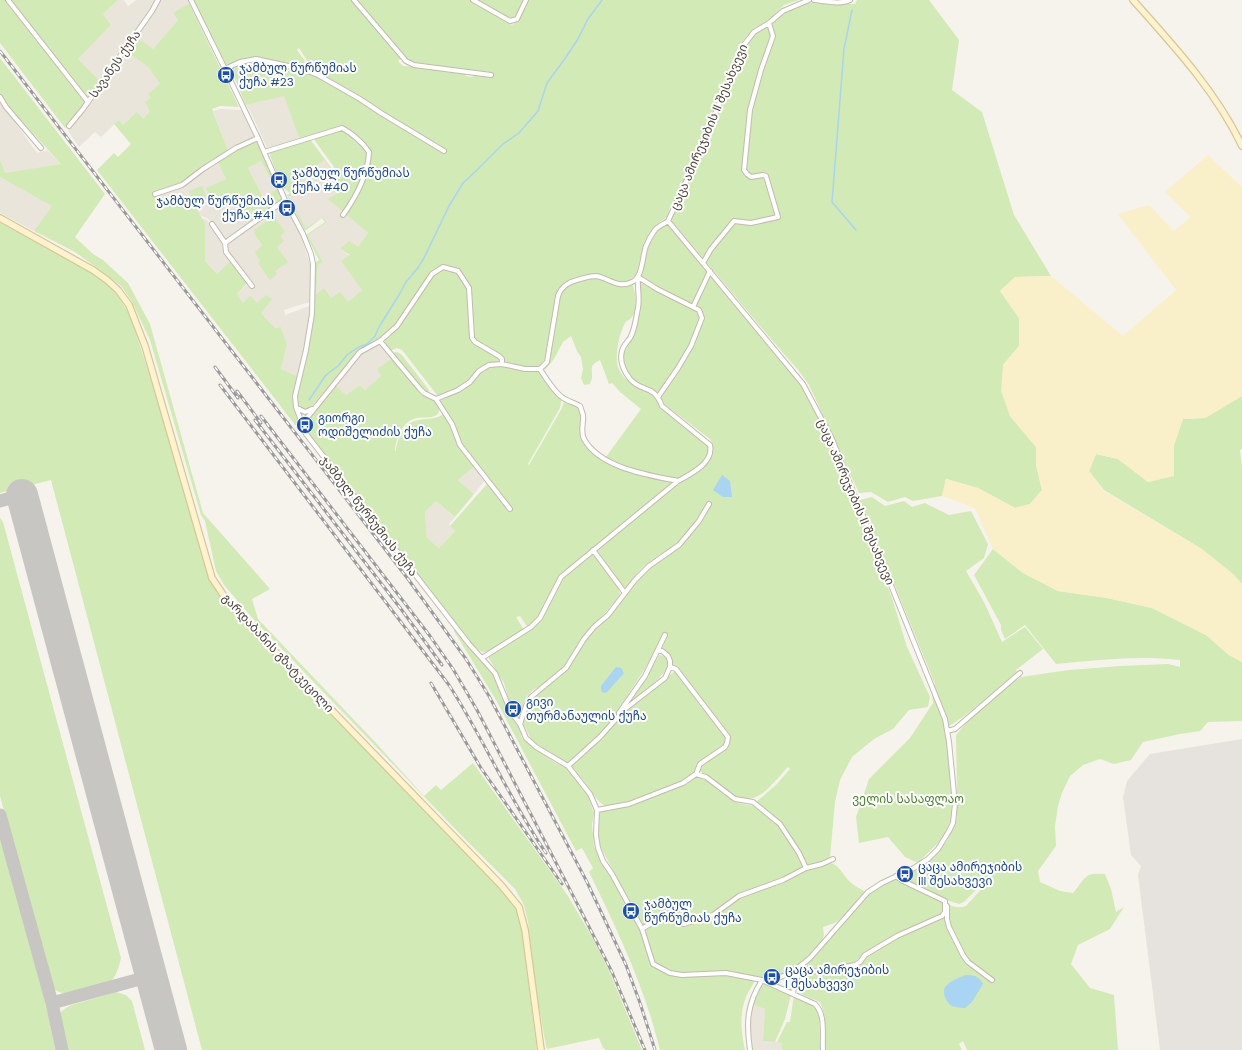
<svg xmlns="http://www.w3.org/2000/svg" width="1242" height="1050" viewBox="0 0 1242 1050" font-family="'DM Sans','Noto Sans Georgian',sans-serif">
	<rect width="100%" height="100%" fill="#f6f3ec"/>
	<!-- residential -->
	<path fill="#eae5da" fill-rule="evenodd" d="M118,0H124L128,6L136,0H155L150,10L100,81L78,59L111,25L103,14Z
		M161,0H188L189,3L173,13L178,20L152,50L136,37Z
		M126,51L148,67L160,84L151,98L150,111L143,119L123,125L119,120L101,137L95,132L79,147L68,131L91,103Z
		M284,95L299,138L267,148L253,117L246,105Z
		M0,101L37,153L47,150L61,164L5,174L0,159Z
		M221,109L242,110L255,137L228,151L213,111Z
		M324,160L335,175L332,178L341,192L329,199L368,233L358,247L341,250L350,256L341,261L363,290L348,302L316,295L318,265L323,262L308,235L327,222L323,217L306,229L289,196L293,194L290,190Z
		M217,161L226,179L207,188L218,207L234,200L250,223L225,241L208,219L200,215L196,208L202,204L192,197L160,210L155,195L183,187Z
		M261,161L276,191L263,197L248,168Z
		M0,177L53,206L34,231L0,213Z
		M284,203L300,233L311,267L310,302L284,310L285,315L309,306L310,314L306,343L297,376L281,369L287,344L281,327L275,328L261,313L257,303L243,304L237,294L250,281L226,248V244ZM284,232L280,236L276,247L275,271L260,261L262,245L255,235Z
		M202,218L207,220L217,234L223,243V250L230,261L217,274L205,261V224Z
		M377,344H381L392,358L377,369L381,376L365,390L360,385L346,395L335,385L360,354Z
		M475,466L485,480L474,494L458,480Z
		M436,501L455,517L449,524L455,531L439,548L427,538L425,512Z
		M748,1003L765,1009L763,1041L782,1042V1050H748L745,1026L746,1011Z"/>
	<!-- industrial -->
	<path fill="#e6e2dd" d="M1242,739V1050H1160L1138,875L1141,866L1131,855L1123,797L1127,781L1150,754Z"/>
	<!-- green -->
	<path fill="#d2eab5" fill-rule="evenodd" d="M0,0H7L86,102L65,128L0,43Z
		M10,0H118L103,14L111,25L78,59L100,81L88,100Z
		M192,0H351L401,58L398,61L403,66L420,67L465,74L466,76L472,77L475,74L492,77V74L413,62L406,58L399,51L357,1L359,0H470L512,25L518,20L526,7H522L515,18L512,20L478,0H799L784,5L770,19L753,29L738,47L712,116L672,209L670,207L667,217L657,224L651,232L644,245L636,275L627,282L622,283L614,282L598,274H590L575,277L564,283L558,289L555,301L548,349L545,358L541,366L535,368L506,364H487C473,377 458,395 437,395L402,350L397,348L390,351L379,339L358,352L312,406C308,409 302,412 299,406C295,397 302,376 304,367C313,332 314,298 316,262L319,260L306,235L325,222L322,218L305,231L287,195L290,193L281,186L269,152L310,139L332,169L334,167L315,141V138L342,130L362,146L364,143L343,126L299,138L284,96L246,105L230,68L240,64L257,60L302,71L319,76L358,99L375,112L444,153L446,151L425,139L422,135C398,127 378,108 356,95C340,85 324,77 308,67V62L299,48L297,50L305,61L302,68C275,63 255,50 229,65L225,64ZM324,160L335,175L332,178L341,191L328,199L368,233L358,247L349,241L340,249L350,255L341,261L362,290L348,302L340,292L331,298L324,288L316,295L318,265L323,262L308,235L327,222L323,217L306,228L289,196L293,194L290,190Z
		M857,0H929L959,40L952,90L982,112L1014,215L1051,276L1015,277L1000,291L1019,318V346L1003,365L1010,416L1036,447V465L1042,490L1030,504L1015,508L978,488L946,479L942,496L913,501L905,497L888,502L871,492L859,493L809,385L799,371L771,339L671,220L685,191L745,46L756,33L784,13L797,6L810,3L855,4Z
		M189,3L239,107L220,106L212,109L228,151L211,161L182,184L154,193L160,210L191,197L189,191L202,186L207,199L202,204L196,208L205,223V261L217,274L230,261L247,283L237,294L243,303L250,296L257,303L266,295L272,299L261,313L275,328L281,327L287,344L281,369L297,376C290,403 294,410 303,435L97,170L114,153L118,157L131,144L114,124L119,120L123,125L137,112L143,119L150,111L145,102L151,98L148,94L160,84L148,67L126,51L136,37L153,49L178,20L173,13Z
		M0,58L105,194L75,237L93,254L103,260L128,283L150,324L203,513L270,589L252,599L258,619L375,742L424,796L436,785L441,790L473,763L568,896L592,937L609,971L642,1050H606L603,1048L599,1038L547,1049L546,1046L536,990L528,922L524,905L515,889L464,838L255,621L224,585L216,571L205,521L201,515L150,340L131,300L121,286L100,270L75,252L34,231L52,206L0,177V159L5,173L61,164L6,104L0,94Z
		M257,141L282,200L250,223L234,201L218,208L206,188L226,179L217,161L239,149ZM261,161L276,190L263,197L248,168Z
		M274,216L285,232L280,236L284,241L277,247L288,262L275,271L277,274L270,280L258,263L260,261L255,253L262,245L255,235L254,230Z
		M0,222L82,267L106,283L119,297L126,309L131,318L171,442L182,486L208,574L223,599L505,894L516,908L521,927L537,1050H202L51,480L0,493Z
		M667,224L802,386L834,449L892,598L907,647L930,697L928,707L909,710L893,729L874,739L852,757L840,780L835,802L830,857L824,862L808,865L806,863L783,825L775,817L756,804V802L776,785L790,769L788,767C774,781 758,808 735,796L700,771L699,769L703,764L725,749L728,740L673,666C672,658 669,651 660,649L668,634L665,632L648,664L619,708C609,730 585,747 567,763L543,749L531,739L523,723L527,708L532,699L568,668L586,640L611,613L638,580L651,567L685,542L702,522L712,503L708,501L688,533L672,547L653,559L640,570L626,588L621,585L596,552L598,548L680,482L697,472L710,459L713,453V445L710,439L664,404L657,393L649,387L635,381L628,373L623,364L624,352L633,338L641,308L639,282L649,245L657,231Z
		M595,278C607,282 619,289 632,284C636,292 638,310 632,317C630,320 627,320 625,323C619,335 616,350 617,363C618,372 628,383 636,387C641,390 648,390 653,394C657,397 659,402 660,407L708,446L709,448L707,457L694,470L678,479L642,473L606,457L641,409L620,392L612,383L609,384L600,360C588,366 593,368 592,378C592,378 590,384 590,384L584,385L581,378L583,369L581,357L577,351L571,336L563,342L554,359L545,370L543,368C561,350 547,305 566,286C571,281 588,279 595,278Z
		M397,352L402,355L429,390L428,393L423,390L392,353Z
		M392,358L419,390L433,399L440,408C438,421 425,416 416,418C402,422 396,438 395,451H396C397,438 404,422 419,420C428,418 435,420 443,414L451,424L459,445L475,466L458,480L474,494L455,517L436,501L425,512L427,538L439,548L455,531L450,526L487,484L489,485L509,510L511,509L461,444L452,423L439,402L459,391L470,383L480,371L490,366L502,365L539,372L553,390L562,399L560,408L528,464L529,465L562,408L564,401L570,402L578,406C580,410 582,416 582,421C582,426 579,431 581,436C593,466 644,476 671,480L673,483L564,572L559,577C550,594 544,617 528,628L520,616L516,617L524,630V631L491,651L482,652L473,646L397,550L307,433L306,427L307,422L335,385L346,395L360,385L365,390L381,376L377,369Z
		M1242,396V449L1240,450L1242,468V584L1234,575L1202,549L1104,490L1089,471L1096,454L1118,459L1148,482L1173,476L1174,445L1183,419L1205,418Z
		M872,497L885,506L904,501L912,507L925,503L949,515L971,511L988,544L984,558L966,571L984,602L1002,642L1025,627L1043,649L1016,670L1018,674C993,691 971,714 944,729L949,752L952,817L946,831L938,843L918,863L905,857L888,837L859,843L856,817L869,779L910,738L933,703L931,686L935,684L860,500Z
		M0,518L3,522L121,958C119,966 117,975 111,981C105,986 71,994 62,993C58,992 55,990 51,987L0,796Z
		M993,549L1023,573L1058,591L1107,598L1152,608L1206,635L1229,655L1242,662V721L1208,722L1200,731L1180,734L1143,742L1131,760L1114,764L1100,759L1083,765L1070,776L1062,793L1058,806L1055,826L1056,846L1038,871L1040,882L1060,891L1073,893C1086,878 1083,872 1105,874L1111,889L1116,912L1124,907L1110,929L1078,945L1071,964L1090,988L1114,995L1118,1050H967L963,1041L959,1044L962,1050H825C825,1034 827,1017 820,1002C806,996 788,993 803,975L859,966L866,956L901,936L942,918L945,915L946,904C953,906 958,909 966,906L986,884L984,882L964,902L959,904L943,899L907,882L904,877L931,858L947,841L955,824L957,817V795L956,735L974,714L1021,677L1069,670L1121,666L1168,664L1180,667V660C1141,655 1095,660 1056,664L1025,625L1005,639L1001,630V625L974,575ZM955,981L983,984L978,991L949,983Z
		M592,553L595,555L618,587L620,594L617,599L604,614L585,633L564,666L544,684L533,690L527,696L518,716L509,701L504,683L488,657L530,630L540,621L558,586L564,576Z
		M455,629L491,671L509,712L518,725L522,738L554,762L567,768L587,793L594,813L592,825L594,847L611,874L626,907L631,912L641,933L650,963L662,972L674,975H715L738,976L755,980C753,986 748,991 746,997C739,1015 741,1032 745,1050H660C645,988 617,929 589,872L593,868L582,848L576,851L496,700L454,631Z
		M659,655C691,660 631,702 624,708L647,676Z
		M675,671L725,737L724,744L698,763L693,774L681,782L630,802L605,806C595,800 591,790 584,781C580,776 575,772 571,767L602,737L621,715Z
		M697,776L703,778L723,794L738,803L753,806L778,824L796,852L803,867L783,877L735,896L712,913L682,922L665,915L643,925L602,850L599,841V811L630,806L687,784Z
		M0,838C21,908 42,978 55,1050H0Z
		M830,863C839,864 843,875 849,881C853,885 859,888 864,891C864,898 845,917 838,921C833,924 828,925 823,927C823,930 825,935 823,938C822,942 818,945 815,948C804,961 789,976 771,978C756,980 738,971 723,971C702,970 668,980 653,960L644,929L661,920H669L676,924L713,917L737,899L752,892L783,882L806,869Z
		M895,879L908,886L941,901C945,906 944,911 940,916C915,926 889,937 865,952C860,956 857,961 852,965L805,971L803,966L873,891Z
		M760,982L791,995L785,1019L775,1042L763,1041L765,1009L748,1003L752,993Z
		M116,992L126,995L132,1001L145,1050H65L58,1017C62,1010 65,1008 72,1005Z
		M794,995L814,1005L819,1010L820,1050H782V1043L777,1042L787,1022H790Z"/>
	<!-- sand -->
	<path fill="#f9efc9" d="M1208,155L1242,187V396L1205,418L1183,419L1174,445V476L1148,482L1118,459L1096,454L1089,471L1104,491L1202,549L1234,575L1242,584V662L1229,655L1206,635L1152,608L1107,598L1058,591L1023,573L993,549L975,508L942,496L946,479L978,488L1015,508L1030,504L1042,490L1036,465V447L1010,416L1001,391L1003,365L1019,346V318L1000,291L1015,277L1051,276L1123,336L1176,290L1118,214L1149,205L1174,231L1191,217L1165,192Z"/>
	<!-- water -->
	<path fill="#a9d4f2" d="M722,475L730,481L732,497H723L713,490Z
		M616,667L621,668L624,673L607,692L604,693L601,691V686Z
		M965,975C974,975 979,976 983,984L972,1002L965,1008C961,1008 955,1007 952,1006C946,1002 941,992 946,986C950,981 959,978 965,975Z"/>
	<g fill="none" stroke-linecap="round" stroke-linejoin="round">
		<!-- stream -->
		<path stroke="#a9d4f2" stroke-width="1.5" d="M852,10L844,49L832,202L856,230
			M309,400L326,375L338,366L347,355L357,348L367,344L375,336L379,327L399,295L406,282L417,269L424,258L449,206L463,183L477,170L503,144L519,133L538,111L547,83L564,60L578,39L588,19L602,0"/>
		<!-- taxiway -->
		<path stroke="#c8c6c3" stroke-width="13" d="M0,501L22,495
			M0,815L52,1003L62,1050
			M52,1003L151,976"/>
		<!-- runway -->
		<path stroke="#c8c6c3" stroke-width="32" d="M22,495L171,1050"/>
		<defs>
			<path id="street" d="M8,0L88,102
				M191,0L225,69L258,138L285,200L303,234L311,254L313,264L312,314L306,350L295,396L296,407L306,434L469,644L495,673L511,712L520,724L526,738L536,747L568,766L590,794L597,810L596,835L598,848L603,861L612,874L642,929L653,964L670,973L682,975L726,973L762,980L815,1004C826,1015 822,1035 823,1050
				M354,0L406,61L414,65L491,75
				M473,0L510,21L517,19L526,0
				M814,0C825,1 840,5 850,0
				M225,69L240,62L256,59L302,69L318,75L360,99L381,113L444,151
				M0,97L6,107L41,148
				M69,126L83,109L152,11L158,0
				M264,152L342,128C352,133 363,143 369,152C368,174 356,197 343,215
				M155,194L182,185L203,169L236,148L258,138
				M212,224L225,243L226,252L252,286
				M225,243L285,200
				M703,263L711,249L734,221L751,223L778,217L766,176L763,175L751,177L747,174L744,170L750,110L761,70L773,36L769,23
				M693,307L710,271
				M380,341L420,389L424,393L436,399L452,424L460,445L510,509
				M540,369L547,362L558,296C562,284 572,281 584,278C588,277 593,276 596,276C609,278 618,289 632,282C643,277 642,257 646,246C648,241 652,234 655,230C658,226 664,224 668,221
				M436,399L458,390L470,382L479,371L489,365L502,364L525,369H540C545,377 556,395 565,399C570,402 575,403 580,406C581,408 582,412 583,415C584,423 580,431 584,439C600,468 648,475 678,481
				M297,408L305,412L312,409
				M302,424L360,352L380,341L397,326L432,274L443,267L458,271L469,288L472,338L475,342L499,356L502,359V364
				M593,550L625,593
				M482,658L531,627L540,618L561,577L678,481C691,474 714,463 710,445L662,406C653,383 642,393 630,379C623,370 618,360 623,348C625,344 628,341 630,338C635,330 636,317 638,308C640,298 637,287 638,277L657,289L699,310L702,318L691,346L678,368L658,397
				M670,667L676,669L728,737L727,743L725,747L700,764L696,774
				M619,713L645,676L665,635
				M520,724L526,706L531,697L566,668L584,639L594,627L608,615L635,580L649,566L679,545L699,521L709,504
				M947,731L955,729L1020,673
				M568,766L600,737L625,709L665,678L670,667V661L668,656L662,651H658
				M597,810L629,804L683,783L696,774L706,777L735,799L753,802L780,824L799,853L806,868
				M947,906V919L949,927L963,955L968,962L992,980
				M642,929L658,919L672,920L678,923L684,924L713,915L739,896L783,880L806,868L822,864L833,859
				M767,982C786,976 795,971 810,958L868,892L882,883L914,868L928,859L938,849L949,831L953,823L955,804L949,742L945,719L832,439L803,384L668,221L696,160L743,46L754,32L769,23L783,11L809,0
				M793,994L795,980L801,973L834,969L855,965L860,962L865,955L897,936L942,916L945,912V901L903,881L896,876
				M750,1050C746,1023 747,1004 762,980"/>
			<path id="secondary" d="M1133,0C1173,45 1216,91 1242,146
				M0,218L93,270L107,280L118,290L129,305L145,346L212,578L226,599L255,631L501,885L519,907L525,930L541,1050"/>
		</defs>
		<!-- street casing -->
		<use href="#street" stroke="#c2bbae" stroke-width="6"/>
		<!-- secondary casing -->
		<use href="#secondary" stroke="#d6c79b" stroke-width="8"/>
		<!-- street -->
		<use href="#street" stroke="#fff" stroke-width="4"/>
		<!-- secondary -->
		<use href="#secondary" stroke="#fff3cd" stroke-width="5.5"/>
		<defs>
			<path id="rail" d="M0,51L408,579L466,659L489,696L587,882L626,965L640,1003L655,1050
				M215,367L238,398
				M220,385L449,685C484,739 509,799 546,853
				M237,391L261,423
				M261,416L430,636L453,669L477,710L582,913L612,972L645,1050
				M255,420L401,609L442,665
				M431,683L481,768L562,884"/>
		</defs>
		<!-- rail casing -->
		<use href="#rail" stroke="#9a9a9a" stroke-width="3"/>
		<!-- rail -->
		<use href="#rail" stroke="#fff" stroke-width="1.5" stroke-dasharray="4.5" stroke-linecap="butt"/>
	</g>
	<!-- icons -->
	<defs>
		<symbol id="bus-disc" viewBox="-11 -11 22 22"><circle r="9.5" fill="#1a4fb4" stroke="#fff"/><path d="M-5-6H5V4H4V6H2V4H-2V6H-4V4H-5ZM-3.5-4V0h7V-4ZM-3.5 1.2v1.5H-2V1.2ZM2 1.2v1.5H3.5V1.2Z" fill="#fff"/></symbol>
	</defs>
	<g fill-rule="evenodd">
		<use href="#bus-disc" x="216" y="65" width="20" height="20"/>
		<use href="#bus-disc" x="269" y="170" width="20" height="20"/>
		<use href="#bus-disc" x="277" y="198" width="20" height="20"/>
		<use href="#bus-disc" x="295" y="415" width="20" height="20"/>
		<use href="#bus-disc" x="503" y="699" width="20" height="20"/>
		<use href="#bus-disc" x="895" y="864" width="20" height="20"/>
		<use href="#bus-disc" x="621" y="901" width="20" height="20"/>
		<use href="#bus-disc" x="762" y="967" width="20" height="20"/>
	</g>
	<g text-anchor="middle" stroke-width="4" stroke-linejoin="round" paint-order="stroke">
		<!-- street labels -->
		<g font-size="12" fill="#4b4439" stroke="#fff">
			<text transform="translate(115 64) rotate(-55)" y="4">სავანეს ქუჩა</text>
			<text transform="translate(709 127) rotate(-67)" y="4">ცაცა ამირეჯიბის II შესახვევი</text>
			<text transform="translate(856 502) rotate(67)" y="4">ცაცა ამირეჯიბის II შესახვევი</text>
			<text transform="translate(369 516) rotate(52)" y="4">ჯამბულ წურწუმიას ქუჩა</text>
			<text transform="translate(278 653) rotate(47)" y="4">გარდაბანის გზატკეცილი</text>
		</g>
		<!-- transit labels -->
		<g font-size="12" fill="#164399" stroke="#fff" text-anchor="start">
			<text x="239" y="72">ჯამბულ წურწუმიას<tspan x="239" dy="14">ქუჩა #23</tspan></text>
			<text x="292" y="177">ჯამბულ წურწუმიას<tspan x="292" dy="14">ქუჩა #40</tspan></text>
			<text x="274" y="205" text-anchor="end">ჯამბულ წურწუმიას<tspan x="274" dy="14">ქუჩა #41</tspan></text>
			<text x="318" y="422">გიორგი<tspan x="318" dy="14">ოდიშელიძის ქუჩა</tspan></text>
			<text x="526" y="706">გივი<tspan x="526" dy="14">თურმანაულის ქუჩა</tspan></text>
			<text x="918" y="871">ცაცა ამირეჯიბის<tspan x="918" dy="14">III შესახვევი</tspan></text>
			<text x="644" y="908">ჯამბულ<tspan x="644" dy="14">წურწუმიას ქუჩა</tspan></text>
			<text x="785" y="974">ცაცა ამირეჯიბის<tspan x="785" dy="14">I შესახვევი</tspan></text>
		</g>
		<!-- park labels -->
		<g font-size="12" fill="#4a7f2a" stroke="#fff">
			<text x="908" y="803">ველის სასაფლაო</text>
		</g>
	</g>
</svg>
